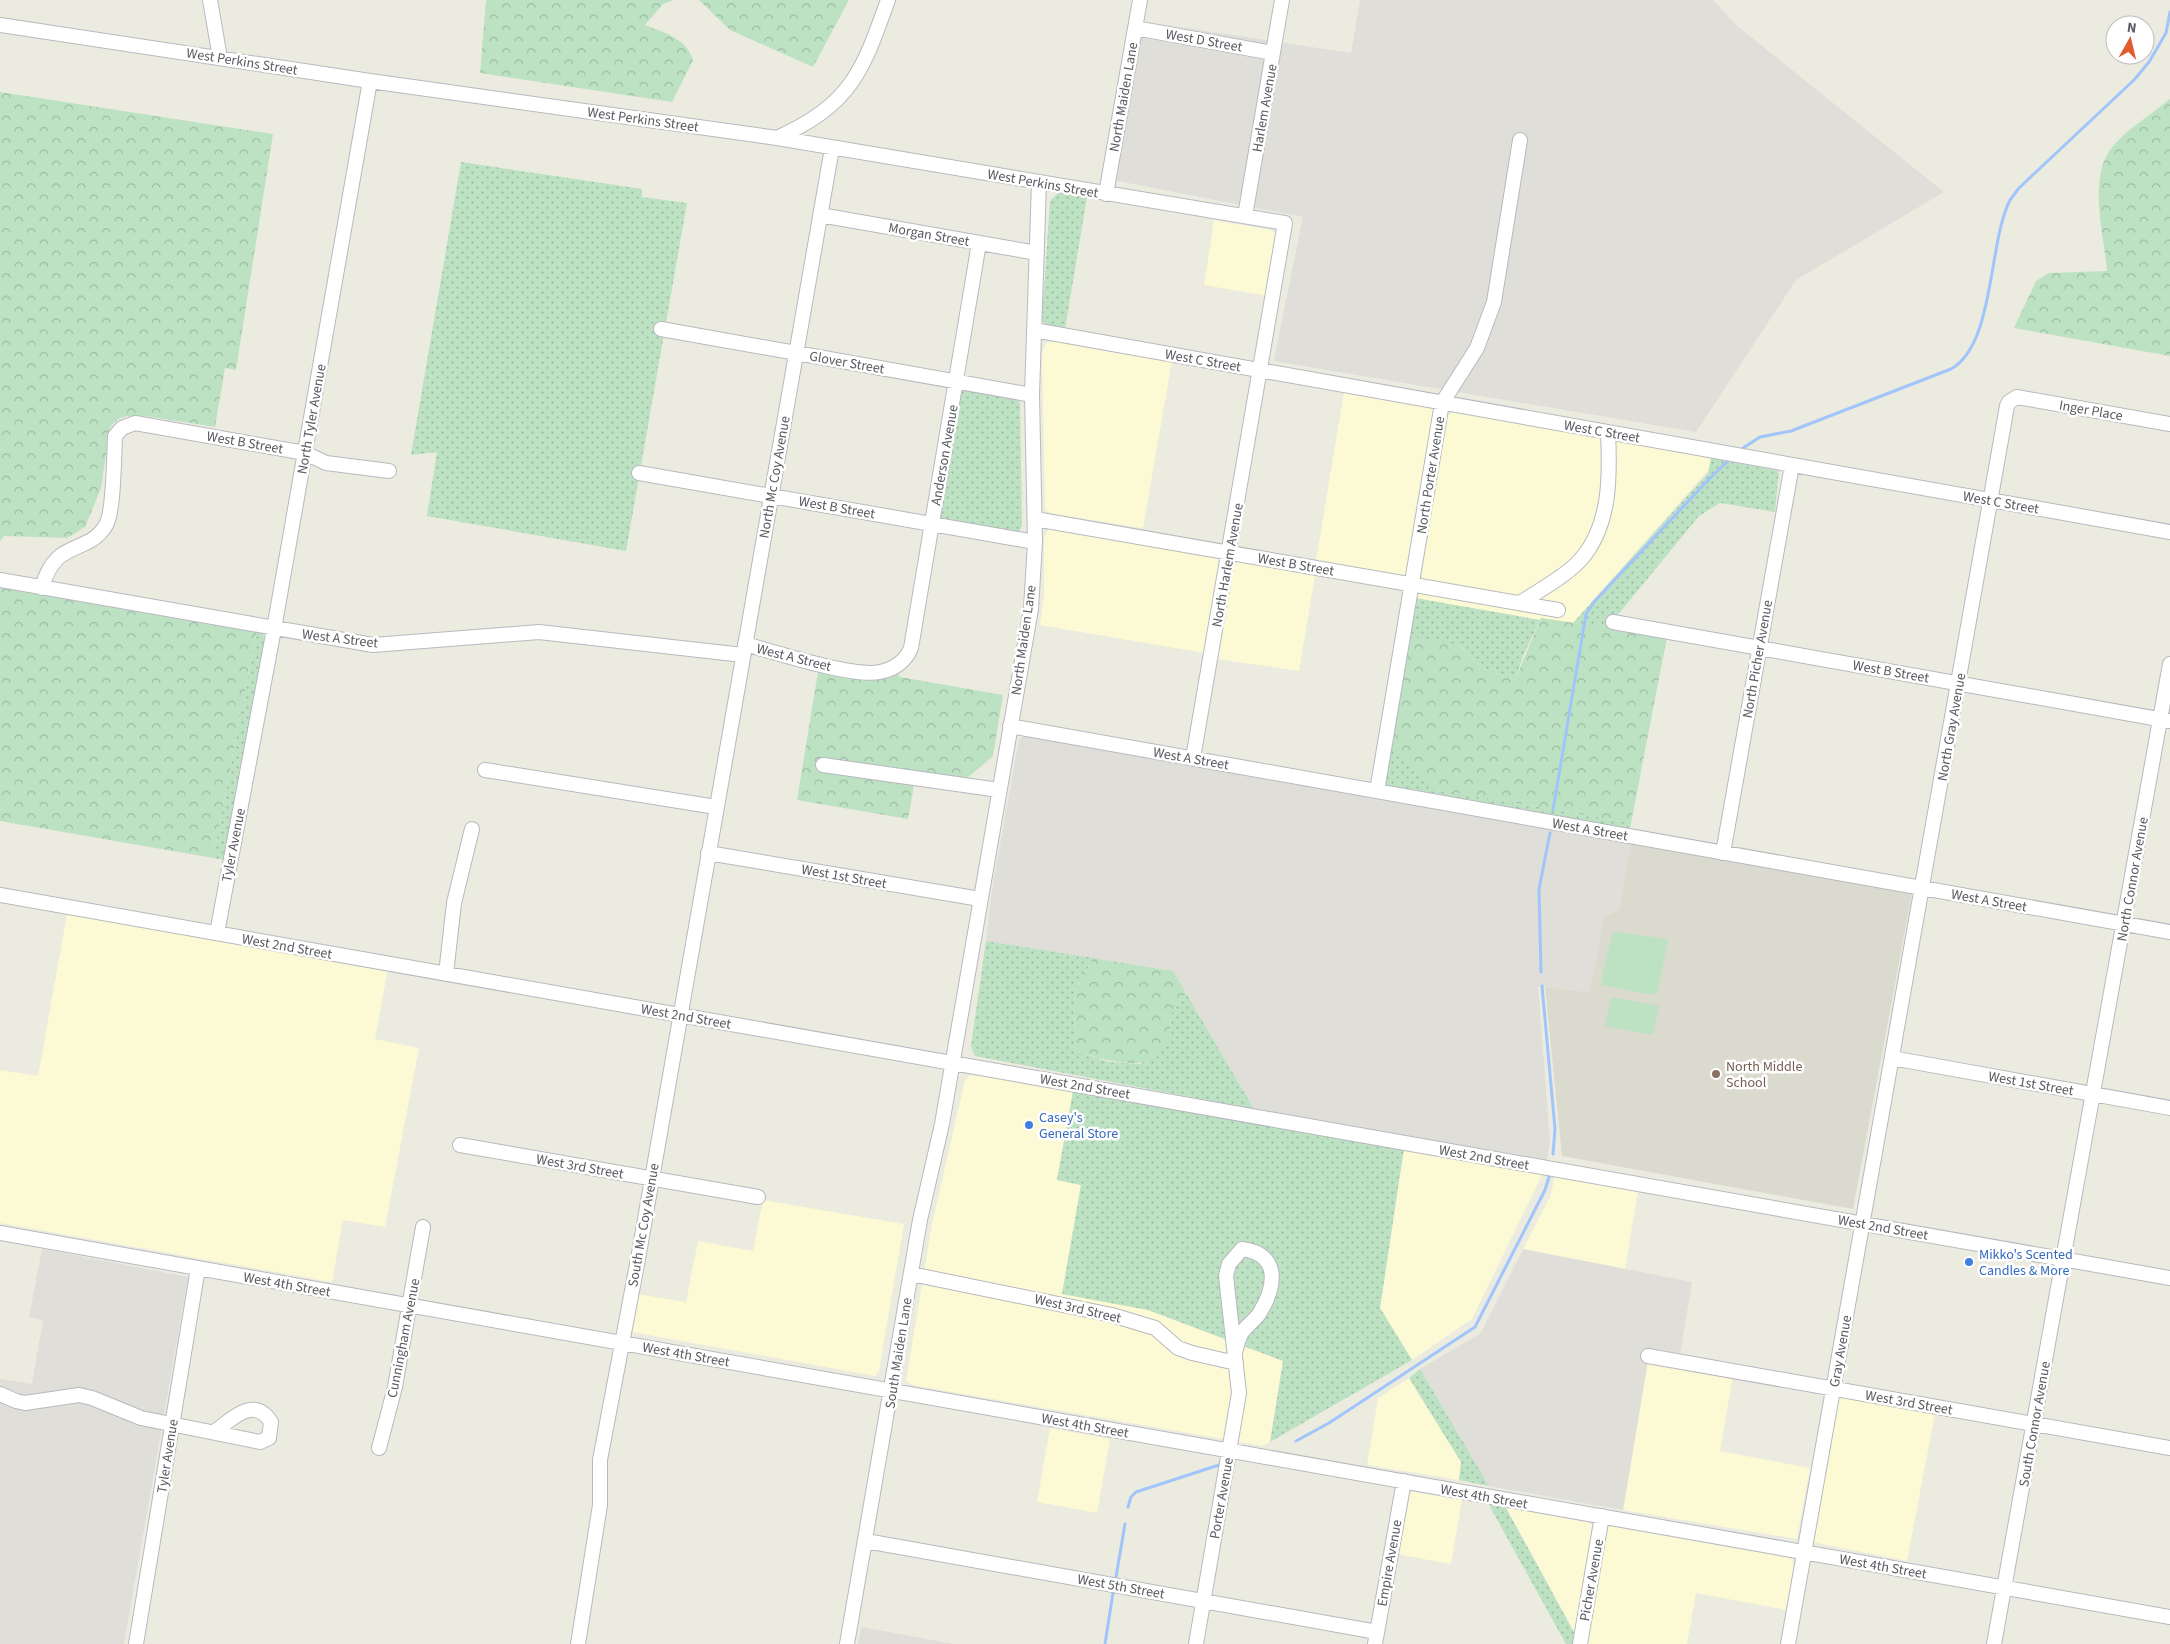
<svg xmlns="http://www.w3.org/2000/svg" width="2170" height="1644" viewBox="0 0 2170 1644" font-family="'Source Sans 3',sans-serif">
	<defs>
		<pattern id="grass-dots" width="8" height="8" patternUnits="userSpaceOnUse" patternTransform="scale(1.25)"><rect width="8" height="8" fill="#bde2c3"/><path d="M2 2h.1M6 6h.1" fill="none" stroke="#9dbaa2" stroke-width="1.8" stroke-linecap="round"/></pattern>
		<pattern id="forest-crowns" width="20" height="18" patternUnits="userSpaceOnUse" patternTransform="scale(1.25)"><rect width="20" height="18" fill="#bde2c3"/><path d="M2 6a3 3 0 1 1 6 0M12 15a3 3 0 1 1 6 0" fill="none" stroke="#9dbaa2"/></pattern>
	</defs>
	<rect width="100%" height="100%" fill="#ebebe0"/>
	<!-- commercial -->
	<path fill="#fcf9d5" d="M1214,220L1271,230L1277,234L1268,296L1204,285Z
		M1056,340L1172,361L1143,528L1051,514L1045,510L1042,353L1046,343Z
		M1344,392L1433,409L1407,571L1404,576L1316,561Z
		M1456,411L1711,458L1710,468L1573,623L1541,618L1540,620L1415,598L1447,416Z
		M1049,528L1217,558L1220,566L1204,653L1040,625L1044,595V537Z
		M1240,561L1315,575L1299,671L1217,659L1233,565Z
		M67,914L388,969L375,1039L419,1048L385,1227L343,1220L332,1282L0,1223V1070L38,1076Z
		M971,1075L1073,1091L1057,1180L1081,1185L1062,1294L1148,1310L1283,1361L1270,1442L1263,1446L912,1385L906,1381L932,1224L965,1080Z
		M1404,1148L1543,1173L1472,1319L1412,1360L1380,1308Z
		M1555,1176L1638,1191L1625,1269L1523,1249L1550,1197Z
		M763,1200L904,1224L879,1371L875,1376L632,1332L637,1294L686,1302L698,1241L753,1251Z
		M1648,1361L1733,1376L1720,1451L1810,1468L1797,1539L1623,1510Z
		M1409,1378L1461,1462L1459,1480L1367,1465L1378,1398Z
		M1843,1398L1935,1414L1907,1561L1812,1542L1838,1399Z
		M1050,1428L1110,1439L1097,1513L1037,1502Z
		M1413,1492L1462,1500L1451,1564L1396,1554L1408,1493Z
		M1506,1508L1587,1522L1592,1525L1575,1634Z
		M1608,1527H1614L1790,1558L1794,1565L1786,1610L1696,1593L1687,1644H1585Z"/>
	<!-- industrial -->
	<path fill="#dfded8" d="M1360,0H1713L1736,25L1944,192L1796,280L1696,432L1274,361L1303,217L1113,180L1141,21L1351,53Z
		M1025,736L1631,843L1620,911L1604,917L1590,992L1538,986L1550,1141L1547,1160L1254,1109L1173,971L986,941L992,890L1018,745L1020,738Z
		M42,1249L188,1277L124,1644H0V1379L32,1384L43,1320L29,1317Z
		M1523,1249L1692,1282L1680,1353L1650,1348L1623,1510L1489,1486L1420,1369L1481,1333Z
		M861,1627L954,1644H858Z"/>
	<!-- education -->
	<path fill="#dbdace" d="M1631,843L1912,893L1853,1209L1562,1156L1545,987L1590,992L1604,917L1620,910Z"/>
	<!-- grass -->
	<path fill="url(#grass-dots)" d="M461,162L642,189V197L687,203L626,551L427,516L437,452L411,455Z
		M1058,193L1087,197L1065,329L1049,326L1043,322L1042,318L1050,201Z
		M958,389L1016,399L1020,403L1022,527L1018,533L939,519Z
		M1711,458L1779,471L1775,512L1720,503L1699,516L1616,617L1610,629L1573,623L1708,473Z
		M1415,598L1540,620L1524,654L1515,680L1484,669L1459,645L1436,789L1631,823L1630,829L1387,785L1384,783Z
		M257,629L263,633L265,641L224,860L213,858Z
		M986,941L1093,958L1075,991L1074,1041L1077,1051L1109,1062L1141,1064L1170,1035L1171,1014L1186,993L1254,1109L975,1056L971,1046Z
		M1073,1091L1404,1148L1380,1308L1412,1360L1270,1442L1283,1361L1148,1310L1062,1294L1081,1185L1057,1180Z
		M1420,1369L1489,1486L1459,1480L1461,1462L1409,1378Z
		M1489,1505L1506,1508L1575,1634L1573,1644H1566Z"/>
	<!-- forest -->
	<path fill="url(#forest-crowns)" d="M486,0H674L663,4L645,25C665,33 686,38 693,60L672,102L480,73Z
		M699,0H849L813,67L730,30Z
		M0,92L273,134L236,370L225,368L215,427L145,416H127L118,419L110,427L101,488L85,527L67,538L4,536L0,541Z
		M2170,99V356L2014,328L2036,281L2049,273L2107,271C2104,233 2087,177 2113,146C2128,128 2152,114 2170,99Z
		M0,584L257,629L213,858L0,821Z
		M1541,618L1667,637L1631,823L1435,789L1391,749L1410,636L1459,645L1484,669L1515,680Z
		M818,672L880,680L897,672L900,677L1003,695L993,756L965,780H915L908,819L797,800Z
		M1093,958L1173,971L1186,993L1171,1014L1170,1035L1153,1060C1127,1068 1102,1059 1077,1051L1074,1041L1075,991Z"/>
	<!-- green -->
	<path fill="#bde2c3" d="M1616,932L1668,939L1658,991L1652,995L1601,985L1605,961L1613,934Z
		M1611,997L1659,1006L1653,1035L1605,1026Z"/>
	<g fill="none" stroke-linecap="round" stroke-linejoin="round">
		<!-- stream -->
		<path stroke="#a1c5fb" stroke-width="3" d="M1743,448L1760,437L1791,431L1951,369C1995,344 1988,243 2010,200L2019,188L2134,80L2149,62L2166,33L2170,12
			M1553,810L1586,614L1594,602L1711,477L1728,461
			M1541,972L1539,889L1550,833
			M1542,986L1555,1129L1553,1154
			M1296,1441L1329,1423L1475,1327L1545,1190L1549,1177
			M1128,1507L1131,1497L1136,1492L1219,1465
			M1116,1577L1125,1524
			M1105,1644L1113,1593"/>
		<defs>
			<path id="minor" d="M210,0L220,58
				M0,25L370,81L777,138L1285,223L1193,758
				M1135,28L1273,53
				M777,138C851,104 862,73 888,0
				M1106,194L1140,0
				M820,215L1037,253
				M1245,216L1282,0
				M661,329L1032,395
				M1034,330L2170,532
				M639,473L1035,542
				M1035,519L1558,610
				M0,580L373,645L539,632L743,655
				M42,588C55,537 88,556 106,525C114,512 114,454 115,436L122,428L135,423L305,453L326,463L389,471
				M1520,603C1538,591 1568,575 1582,558C1611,524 1610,474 1608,432
				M1613,622L2170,721
				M745,644C774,652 854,678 880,672C895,669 905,662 911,648L979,243
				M1010,726L2170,932
				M823,765L999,790
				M485,770L716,807
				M1377,791L1442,403L1477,348L1494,302L1520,140
				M708,853L980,899
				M1723,853L1792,465
				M0,895L2170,1278
				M217,933L274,629L370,81
				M446,974L454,903L472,829
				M1892,1058L2170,1108
				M460,1145L758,1197
				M0,1233L2170,1617
				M911,1274L1112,1315L1155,1328L1178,1348L1192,1353L1236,1363
				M1648,1356L2170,1448
				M0,1394L16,1401L25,1403L79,1395L92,1398L141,1418L260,1442L269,1438L271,1422C254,1395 232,1419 214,1432
				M379,1448L395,1387L423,1227
				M866,1541L1377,1632
				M136,1644L198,1268
				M578,1644L600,1505V1460L638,1259L832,148
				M847,1644L920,1220L942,1124L1031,609L1035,542L1032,395L1039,182
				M1196,1644L1239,1393L1226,1276L1229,1264L1242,1249C1281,1254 1276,1287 1259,1314C1254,1321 1246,1326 1241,1334C1238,1340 1237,1346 1235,1352
				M1375,1644L1404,1481
				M1580,1644L1602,1516
				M1788,1644L2007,406L2009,402L2017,397L2170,424
				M1994,1644L2170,664"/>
		</defs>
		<!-- minor casing -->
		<use href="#minor" stroke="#b8b9bf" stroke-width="16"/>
		<!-- minor -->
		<use href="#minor" stroke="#fff" stroke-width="14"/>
	</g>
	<!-- markers -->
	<circle fill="#8d6e63" stroke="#fff" stroke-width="2" cx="1716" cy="1074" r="5"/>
	<g fill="#3f7fe0" stroke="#fff" stroke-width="2">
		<circle cx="1029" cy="1125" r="5"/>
		<circle cx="1969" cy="1262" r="5"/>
	</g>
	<g text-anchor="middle" stroke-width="5" stroke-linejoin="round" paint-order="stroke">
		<!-- street labels -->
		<g font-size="14" fill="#595b61" stroke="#fff">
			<text transform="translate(1204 40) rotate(10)" y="5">West D Street</text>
			<text transform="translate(242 61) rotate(9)" y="5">West Perkins Street</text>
			<text transform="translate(1123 97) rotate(-80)" y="5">North Maiden Lane</text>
			<text transform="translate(1264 108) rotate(-80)" y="5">Harlem Avenue</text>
			<text transform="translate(643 119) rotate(8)" y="5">West Perkins Street</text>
			<text transform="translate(1043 183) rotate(10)" y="5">West Perkins Street</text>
			<text transform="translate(929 234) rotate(10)" y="5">Morgan Street</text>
			<text transform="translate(1203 360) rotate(10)" y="5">West C Street</text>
			<text transform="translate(847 362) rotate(10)" y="5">Glover Street</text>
			<text transform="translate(2091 410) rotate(10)" y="5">Inger Place</text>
			<text transform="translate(311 419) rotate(-80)" y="5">North Tyler Avenue</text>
			<text transform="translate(1602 431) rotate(10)" y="5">West C Street</text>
			<text transform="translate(245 442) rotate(10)" y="5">West B Street</text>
			<text transform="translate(944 455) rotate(-80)" y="5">Anderson Avenue</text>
			<text transform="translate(1430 475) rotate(-81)" y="5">North Porter Avenue</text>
			<text transform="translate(774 477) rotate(-80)" y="5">North Mc Coy Avenue</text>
			<text transform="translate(2001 502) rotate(10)" y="5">West C Street</text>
			<text transform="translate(837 507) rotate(10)" y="5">West B Street</text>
			<text transform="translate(1296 564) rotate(10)" y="5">West B Street</text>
			<text transform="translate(1227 565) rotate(-80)" y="5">North Harlem Avenue</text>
			<text transform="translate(340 638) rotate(7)" y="5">West A Street</text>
			<text transform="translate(1023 640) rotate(-82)" y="5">North Maiden Lane</text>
			<text transform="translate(794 657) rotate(14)" y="5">West A Street</text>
			<text transform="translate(1757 659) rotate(-80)" y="5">North Picher Avenue</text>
			<text transform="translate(1891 671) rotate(10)" y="5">West B Street</text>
			<text transform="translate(1951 727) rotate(-80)" y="5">North Gray Avenue</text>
			<text transform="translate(1191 758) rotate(10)" y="5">West A Street</text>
			<text transform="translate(1590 829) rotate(10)" y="5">West A Street</text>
			<text transform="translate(233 845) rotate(-79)" y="5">Tyler Avenue</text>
			<text transform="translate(844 876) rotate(10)" y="5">West 1st Street</text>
			<text transform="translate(2132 879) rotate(-80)" y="5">North Connor Avenue</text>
			<text transform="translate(1989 900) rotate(10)" y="5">West A Street</text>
			<text transform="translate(287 946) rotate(10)" y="5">West 2nd Street</text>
			<text transform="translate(686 1016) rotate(10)" y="5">West 2nd Street</text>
			<text transform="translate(2031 1083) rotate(10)" y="5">West 1st Street</text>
			<text transform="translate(1085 1086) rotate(10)" y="5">West 2nd Street</text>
			<text transform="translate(1484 1157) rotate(10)" y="5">West 2nd Street</text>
			<text transform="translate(580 1166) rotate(10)" y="5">West 3rd Street</text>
			<text transform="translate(643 1225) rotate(-80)" y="5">South Mc Coy Avenue</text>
			<text transform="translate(1883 1227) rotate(10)" y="5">West 2nd Street</text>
			<text transform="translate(287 1284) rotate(10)" y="5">West 4th Street</text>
			<text transform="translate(1078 1308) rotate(13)" y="5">West 3rd Street</text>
			<text transform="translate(403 1338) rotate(-79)" y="5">Cunningham Avenue</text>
			<text transform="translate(1840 1351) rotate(-80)" y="5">Gray Avenue</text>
			<text transform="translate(898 1353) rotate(-81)" y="5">South Maiden Lane</text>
			<text transform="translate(686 1354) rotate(10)" y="5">West 4th Street</text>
			<text transform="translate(1909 1402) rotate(10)" y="5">West 3rd Street</text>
			<text transform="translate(2034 1424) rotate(-80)" y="5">South Connor Avenue</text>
			<text transform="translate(1085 1425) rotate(10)" y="5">West 4th Street</text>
			<text transform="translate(167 1456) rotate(-81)" y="5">Tyler Avenue</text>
			<text transform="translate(1484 1496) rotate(10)" y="5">West 4th Street</text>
			<text transform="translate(1221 1498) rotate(-80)" y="5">Porter Avenue</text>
			<text transform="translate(1389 1563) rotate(-80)" y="5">Empire Avenue</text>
			<text transform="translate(1883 1566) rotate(10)" y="5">West 4th Street</text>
			<text transform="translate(1591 1580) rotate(-80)" y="5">Picher Avenue</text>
			<text transform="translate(1121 1586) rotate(10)" y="5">West 5th Street</text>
		</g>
		<!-- education labels -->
		<g font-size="14" fill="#785e54" stroke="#fff" text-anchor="start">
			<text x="1726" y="1071">North Middle<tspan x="1726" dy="16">School</tspan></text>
		</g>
		<!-- shop labels -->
		<g font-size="14" fill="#366cbe" stroke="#fff" text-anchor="start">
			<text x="1039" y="1122">Casey's<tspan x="1039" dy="16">General Store</tspan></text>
			<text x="1979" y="1259">Mikko's Scented<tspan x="1979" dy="16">Candles &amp; More</tspan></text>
		</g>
	</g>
	<!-- north arrow -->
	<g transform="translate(2130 40) rotate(8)"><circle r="24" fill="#ffffff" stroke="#bdbdc0"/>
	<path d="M0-4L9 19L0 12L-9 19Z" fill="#e15b31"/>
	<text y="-8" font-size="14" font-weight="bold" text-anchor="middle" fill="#595b61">N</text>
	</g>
</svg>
